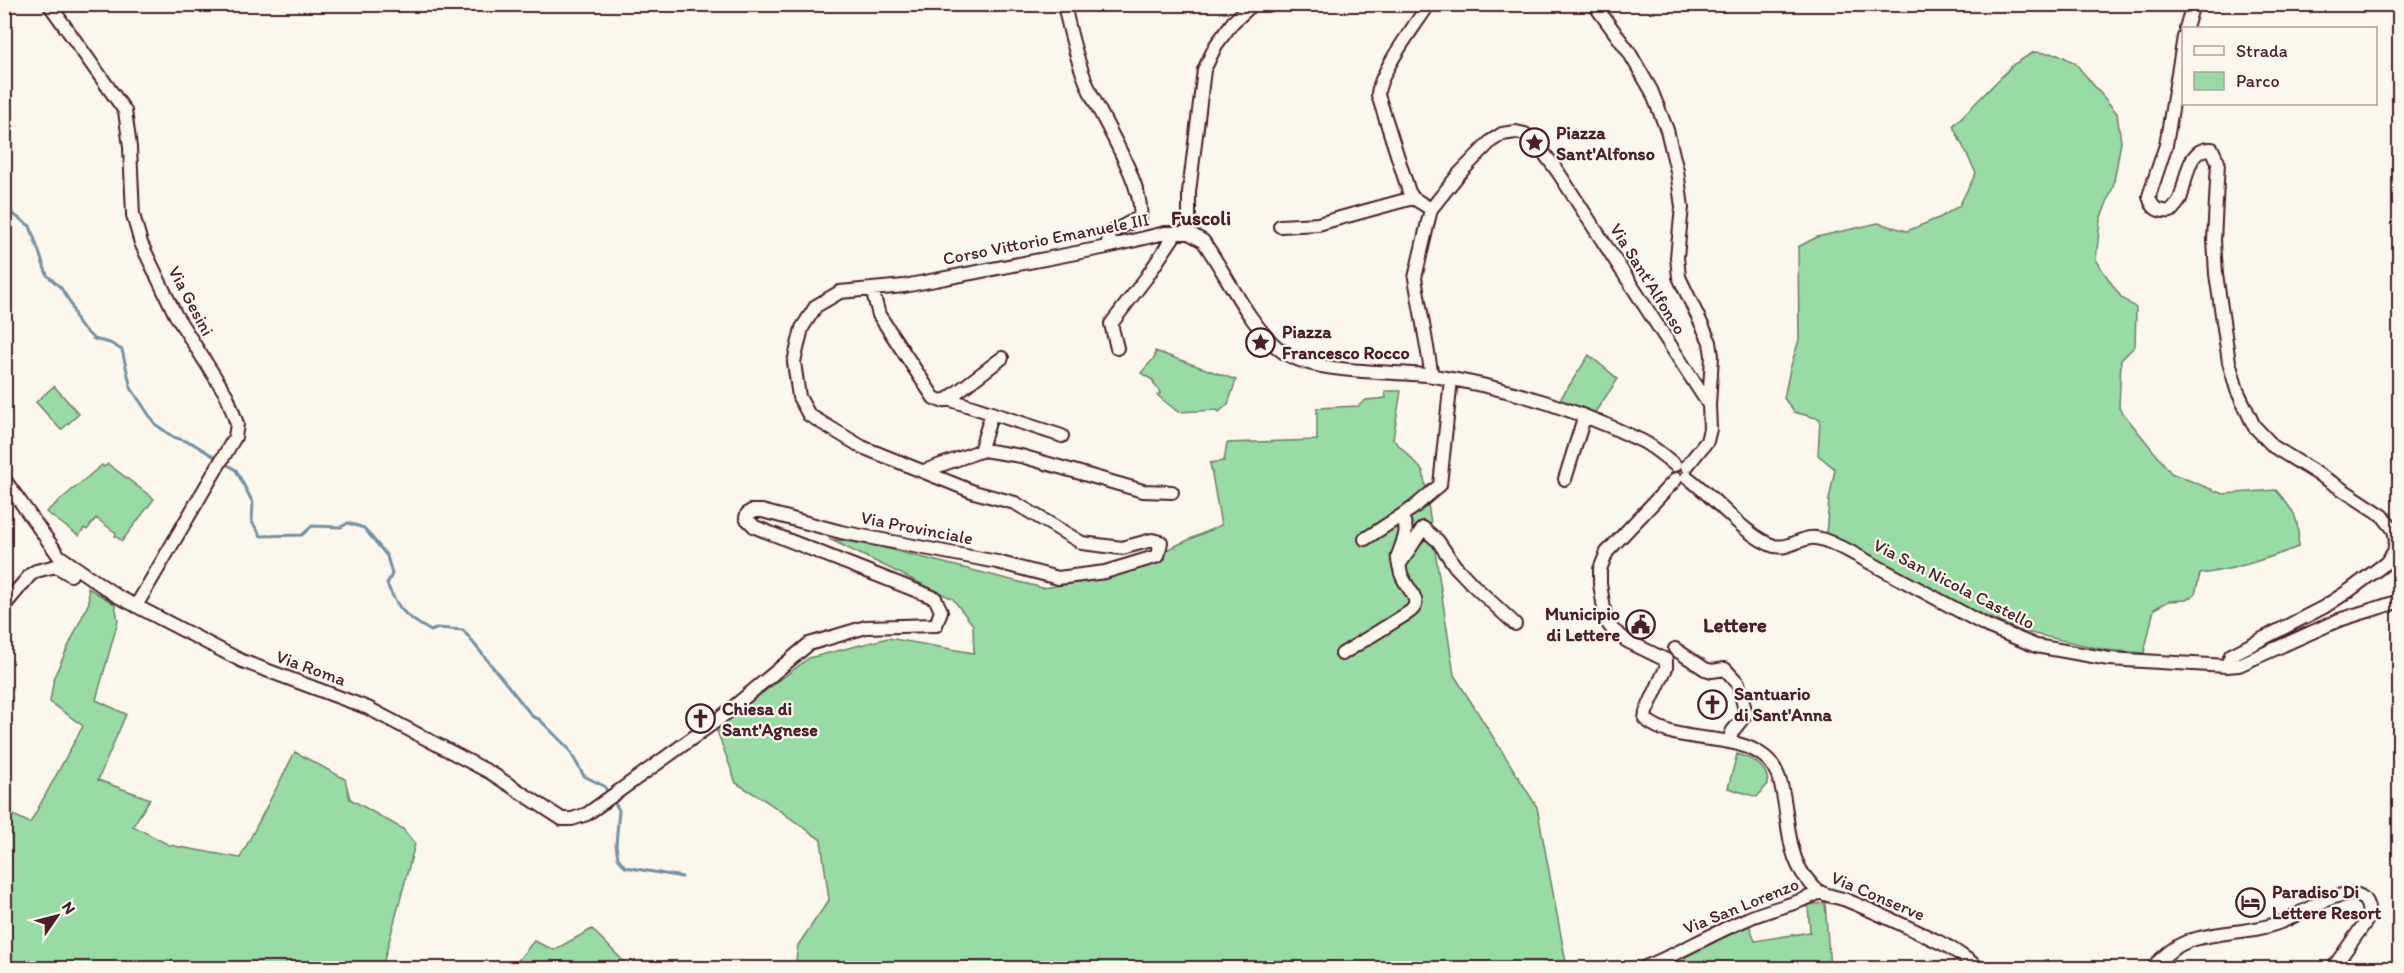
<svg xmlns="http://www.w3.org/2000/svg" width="2404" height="973" viewBox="0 0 2404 973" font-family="Itim,sans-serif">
	<rect width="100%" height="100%" fill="#fbf7ec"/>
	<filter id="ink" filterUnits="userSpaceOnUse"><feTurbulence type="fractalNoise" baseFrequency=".0167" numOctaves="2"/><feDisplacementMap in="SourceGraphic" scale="12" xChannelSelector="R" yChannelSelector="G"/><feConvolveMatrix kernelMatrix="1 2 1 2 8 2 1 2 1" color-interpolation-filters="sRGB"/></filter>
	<g filter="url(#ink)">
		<!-- green -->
		<path fill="#98dba5" stroke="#717d68" stroke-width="1.5" d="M2034,52L2058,54L2075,63L2117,113L2121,142L2113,187L2100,220L2096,261L2121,297L2136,308L2135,346L2121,360L2119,408L2171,473L2223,494L2276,490C2294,511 2300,518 2298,547C2267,559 2233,570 2200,574L2195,594L2186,600L2169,601L2154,609L2144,653L2106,650L2020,631L1972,610L1826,534L1829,500L1835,469L1818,455L1820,419L1794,412L1784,398L1790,369L1799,340L1798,247L1817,237L1878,223L1907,231L1941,217L1959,206L1976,173L1953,126L2014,64Z
			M1155,351L1236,380L1228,404L1219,412L1217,410L1178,412L1157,395L1161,393L1153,383L1154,381L1141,373L1155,357Z
			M1589,355L1618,379L1593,415L1559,401Z
			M54,386L79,414L61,430L36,402Z
			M1385,391H1401L1393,439L1423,471L1454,675L1537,807L1567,968H795L798,945L829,900L821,840L766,801L736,783L716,728L809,658L888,638L974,653L973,625L953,599L829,539L877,546L1043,588L1103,579L1221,525L1210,463L1224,461L1227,443L1317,440V408L1358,406L1366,400L1386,398Z
			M108,464L154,499L122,541L115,536L116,533L96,518L87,530L84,528L79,536L46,512L102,465L104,467Z
			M88,588L115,604L118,621L96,700L126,714L98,780L150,799L133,826L169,845L240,858L295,752L345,779L350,799L403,829L415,844L382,968H5V811L30,823L83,726L50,702L54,677L89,602Z
			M1737,754C1753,759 1768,766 1768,784L1757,797L1728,788Z
			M1825,903L1830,968H1664L1749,924L1755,941L1810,932L1808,905Z
			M592,929L630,968H512L534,941L554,950Z"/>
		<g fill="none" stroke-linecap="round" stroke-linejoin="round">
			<!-- stream -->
			<path stroke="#7590a2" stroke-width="3" d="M4,208L30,226L47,275L61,288L70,302L78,324L94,339L110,343L122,350L131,388L155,424L173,437L192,443L218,459
				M223,462L236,470L253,503L252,522L261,536L302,535L312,526L341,527L348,523L364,528L387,556L392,574L387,584C398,610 406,617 431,631L438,628L463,630L533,717L539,719L568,748L584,776L604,786L609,794
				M612,799L619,810L616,845L618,858L625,867L682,877"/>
			<defs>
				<path id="minor" d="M49,4L125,111L130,147L133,215L141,243L175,314L227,396L237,424L235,437L136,606
					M1064,4C1070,33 1077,62 1089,89C1102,120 1145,186 1140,217L1110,233L1107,247
					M1429,4C1416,24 1378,74 1378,95L1409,192L1413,198L1431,209
					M1594,4L1629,52L1651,90L1667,130L1677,171L1682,207L1677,257L1679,277L1710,342L1712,356L1709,405L1710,429L1707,441L1687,466
					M2186,28L2193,4
					M2184,37L2166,145L2149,196C2152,209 2158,212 2171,211C2174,207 2178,204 2180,199C2187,182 2186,147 2212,149L2218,162L2214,240L2216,274L2229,362L2237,390L2254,426L2274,447L2331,482L2383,516L2394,530L2396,540L2394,552L2386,563L2350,590L2324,607L2231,655L2227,666
					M1280,226L1318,224L1413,198
					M1189,233V192L1204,70L1216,45L1233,22L1253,4
					M872,289L879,315L934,398L941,401L948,399L1002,358
					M1117,348L1111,324L1146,278L1176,233
					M1432,376L1415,278L1431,209L1459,174L1491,141L1502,134L1516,132L1525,134L1538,145L1558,172L1709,405
					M948,399L1062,436
					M980,451L992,413
					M924,471L983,450L1021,456L1143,491L1172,492
					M1687,477C1712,495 1747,538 1774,546C1788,549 1797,540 1810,538C1821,536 1834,545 1845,549L1987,626L2036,646L2109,659L2227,666L2239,665L2339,620L2400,601
					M4,479L59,556L117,596L242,661L368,708L491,773L562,819H572L587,814L719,719L809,644L866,627L936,625L941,611L935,598L755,527L746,518L747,514L751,511H762L841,532L997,562L1058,578L1105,572L1158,556L1161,542L1152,540L1122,548L1082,543L1015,503L974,492L862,447L809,415L799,397L794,362L802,328L816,306L840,292L904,286L1107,247L1165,233H1189L1203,241C1226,273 1249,325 1279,349C1313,376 1390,370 1434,376C1505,387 1578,410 1642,441C1654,447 1665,457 1675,465
					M1565,479L1584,418
					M1676,479L1607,552L1600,569V584L1606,621L1613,630L1627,641L1666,660V668L1646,712L1645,719C1680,747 1731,730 1765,757C1795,781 1778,847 1807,879C1810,883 1816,890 1820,892C1827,896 1838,897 1846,900C1878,913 1910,928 1941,943C1955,949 1967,960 1979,968
					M1365,539L1413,508L1440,485L1451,379
					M1400,564L1423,528L1438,541L1455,566L1473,585L1515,624
					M4,606L30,575L36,571L56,566L71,575
					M1675,649L1705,669L1712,671L1725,669L1738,683L1746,714L1732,732L1729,742
					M1342,654L1408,613C1428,600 1401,586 1400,569C1399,565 1397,560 1398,556C1402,541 1411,531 1401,516
					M1643,968C1678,954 1711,934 1747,919C1771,908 1797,905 1820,892
					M2152,968C2163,957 2174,946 2189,941C2219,930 2253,934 2283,921C2304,913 2328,894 2351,894C2366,894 2371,908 2367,920L2333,968"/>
			</defs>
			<!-- minor casing -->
			<use href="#minor" stroke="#4a1f2b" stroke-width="16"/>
			<!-- minor -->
			<use href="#minor" stroke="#fbf7ec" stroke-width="12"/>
		</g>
	</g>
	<!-- icons -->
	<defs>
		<symbol id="sight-ring" viewBox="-11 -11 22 22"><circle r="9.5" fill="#fbf7ec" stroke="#4a1f2b" stroke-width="1.5"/><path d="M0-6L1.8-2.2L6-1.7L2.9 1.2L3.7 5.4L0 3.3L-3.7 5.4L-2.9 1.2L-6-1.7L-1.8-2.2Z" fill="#4a1f2b"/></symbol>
		<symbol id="civic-ring" viewBox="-11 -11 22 22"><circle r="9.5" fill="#fbf7ec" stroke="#4a1f2b" stroke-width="1.5"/><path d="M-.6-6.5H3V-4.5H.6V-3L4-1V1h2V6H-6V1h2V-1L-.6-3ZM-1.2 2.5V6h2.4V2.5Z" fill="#4a1f2b"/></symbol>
		<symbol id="church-ring" viewBox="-11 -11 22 22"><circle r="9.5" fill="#fbf7ec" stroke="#4a1f2b" stroke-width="1.5"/><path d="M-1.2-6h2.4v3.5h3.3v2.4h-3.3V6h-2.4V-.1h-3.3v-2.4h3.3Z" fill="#4a1f2b"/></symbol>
		<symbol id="hotel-ring" viewBox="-11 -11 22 22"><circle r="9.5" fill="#fbf7ec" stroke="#4a1f2b" stroke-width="1.5"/><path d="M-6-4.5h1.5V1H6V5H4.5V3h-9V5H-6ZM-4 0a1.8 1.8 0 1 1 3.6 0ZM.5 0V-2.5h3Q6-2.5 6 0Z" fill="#4a1f2b"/></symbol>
	</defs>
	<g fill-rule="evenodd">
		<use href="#sight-ring" x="1518" y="126" width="33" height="33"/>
		<use href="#sight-ring" x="1244" y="326" width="33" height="33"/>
		<use href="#civic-ring" x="1624" y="608" width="33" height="33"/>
		<use href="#church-ring" x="1696" y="688" width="33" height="33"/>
		<use href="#church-ring" x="684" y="702" width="33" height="33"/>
		<use href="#hotel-ring" x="2234" y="886" width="33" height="33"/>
	</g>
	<g text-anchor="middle" stroke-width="4.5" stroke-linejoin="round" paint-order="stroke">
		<!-- poi labels -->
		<g font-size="18" font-weight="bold" fill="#4a1f2b" stroke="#fbf7ec" text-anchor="start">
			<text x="1556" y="139">Piazza<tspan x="1556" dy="21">Sant'Alfonso</tspan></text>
			<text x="1282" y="338">Piazza<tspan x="1282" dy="21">Francesco Rocco</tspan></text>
			<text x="1620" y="620" text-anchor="end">Municipio<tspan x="1620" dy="21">di Lettere</tspan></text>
			<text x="1734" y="700">Santuario<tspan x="1734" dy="21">di Sant'Anna</tspan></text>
			<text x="722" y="715">Chiesa di<tspan x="722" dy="21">Sant'Agnese</tspan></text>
			<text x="2272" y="898">Paradiso Di<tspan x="2272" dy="21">Lettere Resort</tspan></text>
		</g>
		<!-- street labels -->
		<g font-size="18" fill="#4a1f2b" stroke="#fbf7ec">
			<text transform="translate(1046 239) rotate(-11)" y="6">Corso Vittorio Emanuele III</text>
			<text transform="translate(1648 279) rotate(58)" y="6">Via Sant'Alfonso</text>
			<text transform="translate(191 301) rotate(62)" y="6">Via Gesini</text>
			<text transform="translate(917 528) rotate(11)" y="6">Via Provinciale</text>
			<text transform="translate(1954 584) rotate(27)" y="6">Via San Nicola Castello</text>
			<text transform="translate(311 668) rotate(20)" y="6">Via Roma</text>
			<text transform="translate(1878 896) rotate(23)" y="6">Via Conserve</text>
			<text transform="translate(1741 906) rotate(-22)" y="6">Via San Lorenzo</text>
		</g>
		<!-- neighbourhood labels -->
		<g font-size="20" font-weight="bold" fill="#4a1f2b" stroke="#fbf7ec">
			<text x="1201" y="225">Fuscoli</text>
		</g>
		<!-- quarter labels -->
		<g font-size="21" font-weight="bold" fill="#4a1f2b" stroke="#fbf7ec">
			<text x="1735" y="632">Lettere</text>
		</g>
	</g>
	<!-- margin -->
	<rect width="2404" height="973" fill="none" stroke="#fbf7ec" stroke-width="24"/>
	<rect x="12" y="12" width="2380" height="949" fill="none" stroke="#4a1f2b" stroke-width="2" filter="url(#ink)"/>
	<!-- legend -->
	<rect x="2182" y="27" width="195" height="78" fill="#fbf7ec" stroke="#b4a19f" stroke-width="1.5"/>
	<rect x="2194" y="46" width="30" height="9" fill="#fbf7ec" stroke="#b4a19f" stroke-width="1.5"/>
	<text x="2236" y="57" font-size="18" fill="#4a1f2b">Strada</text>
	<rect x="2194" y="72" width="30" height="18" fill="#98dba5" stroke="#b4a19f" stroke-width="1.5"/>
	<text x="2236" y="87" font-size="18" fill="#4a1f2b">Parco</text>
	<!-- north arrow -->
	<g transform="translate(57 916) rotate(55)" stroke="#fbf7ec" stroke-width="4.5" paint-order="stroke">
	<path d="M0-4.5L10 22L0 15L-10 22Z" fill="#4a1f2b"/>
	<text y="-9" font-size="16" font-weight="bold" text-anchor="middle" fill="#4a1f2b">N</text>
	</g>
</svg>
